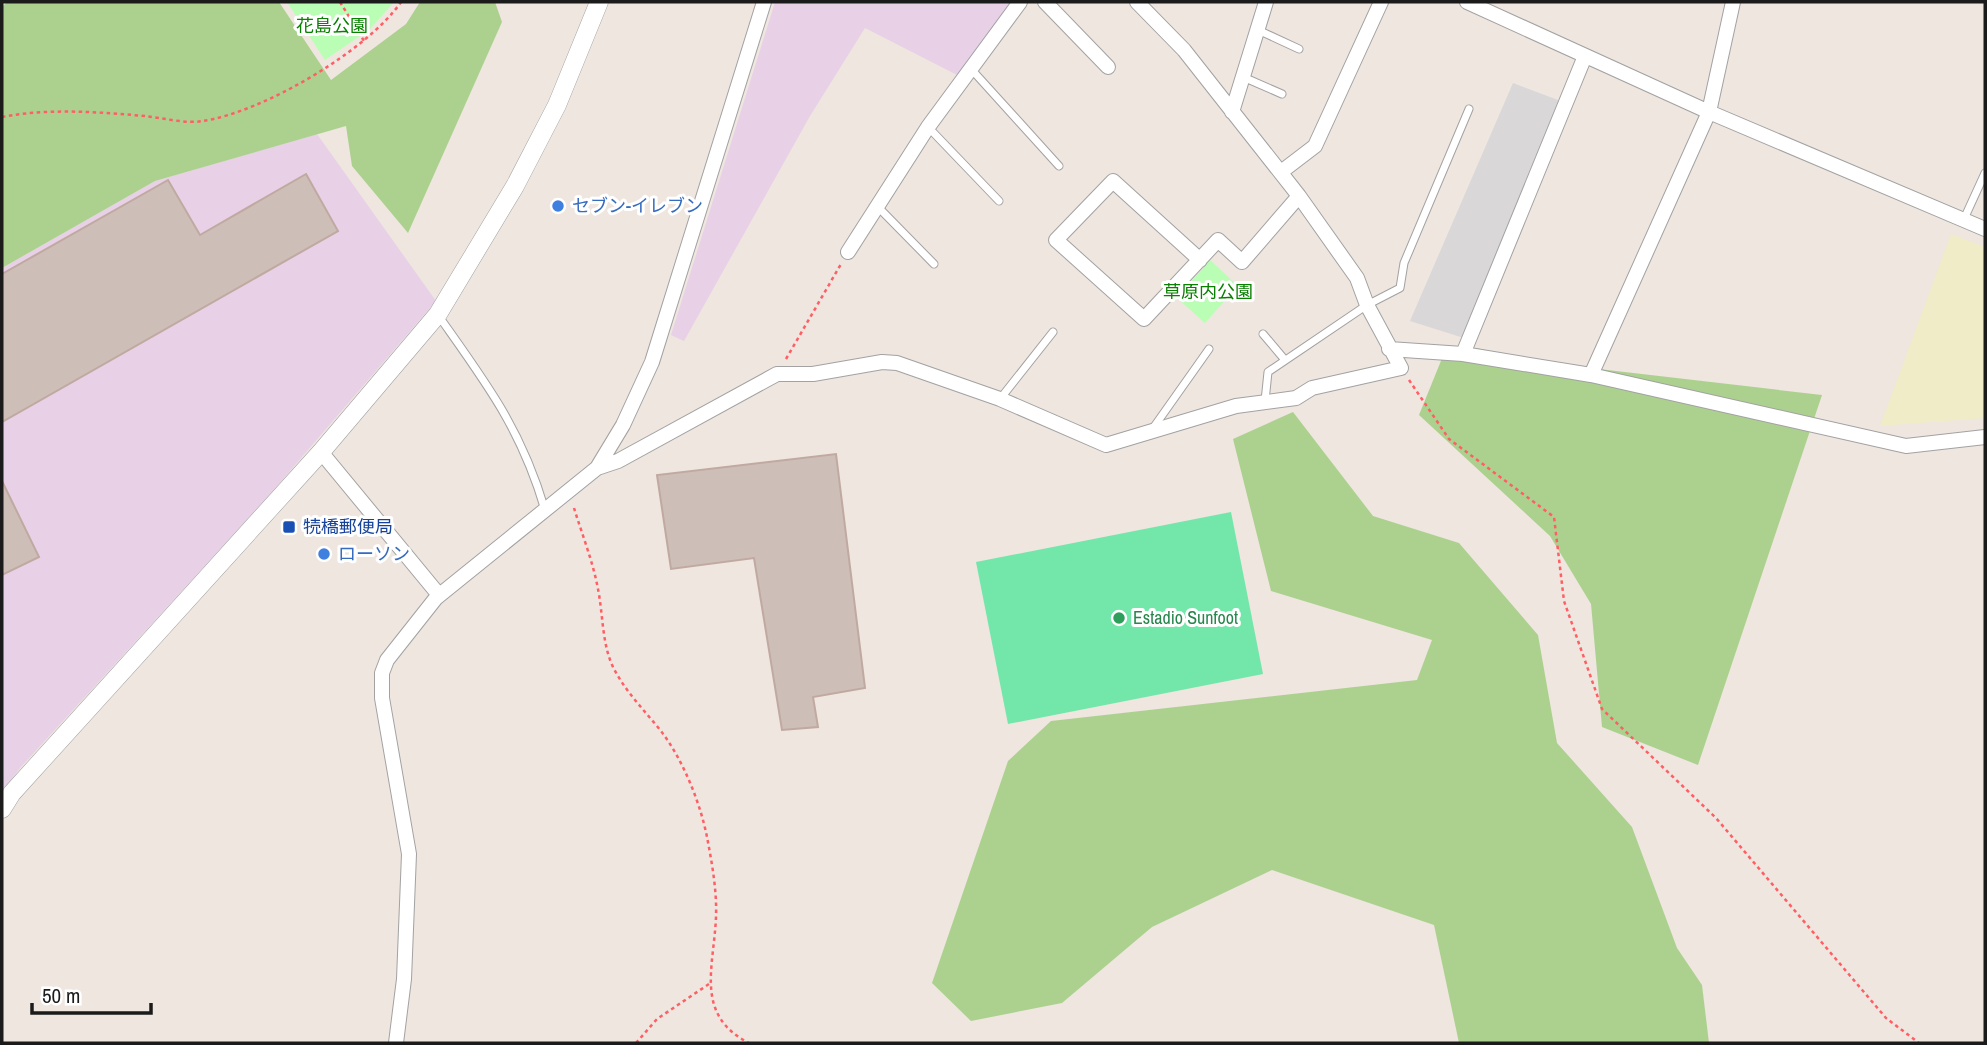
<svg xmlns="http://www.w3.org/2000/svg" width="1987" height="1045" viewBox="0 0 1987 1045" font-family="'Archivo Narrow','Noto Sans JP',sans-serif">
	<rect width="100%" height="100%" fill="#eee6df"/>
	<!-- residential -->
	<path fill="#d9d7d8" d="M1513,83L1566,103L1467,339L1410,321Z"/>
	<!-- industrial -->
	<path fill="#e8d0e7" d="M775,2H1014L961,77L865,28L810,116L684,341L671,335Z
		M317,134L436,301L265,500L20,768L2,793V268L155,181Z"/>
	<!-- farmland -->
	<path fill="#efecc7" d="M1951,234L1985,247V418L1880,426Z"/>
	<!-- forest -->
	<path fill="#acd18f" d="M7,2H279L331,80L406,24L420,2H495L502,22L408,233L352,166L346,126L155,181L2,268V7Z
		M1447,346L1476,348L1547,363L1822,395L1698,765L1602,727L1591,604L1550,536L1419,415Z
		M1293,412L1373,516L1459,543L1538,635L1557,743L1632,827L1677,948L1702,985L1709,1043H1459L1434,925L1272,870L1152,927L1062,1003L971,1021L932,983L1008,761L1051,721L1417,680L1432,640L1271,591L1233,439Z"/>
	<!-- park -->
	<path fill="#bafeb5" d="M287,2H394L370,29L325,60Z
		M1210,260L1238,286L1205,323L1177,298Z"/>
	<!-- pitch -->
	<path fill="#73e6a9" d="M1231,512L1263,674L1008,724L976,562Z"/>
	<!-- building -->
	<path fill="#cebeb8" stroke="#c0a9a0" stroke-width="2" d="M306,174L338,231L2,422V274L168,180L200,235Z
		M836,454L865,688L813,697L818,727L782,730L754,558L671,569L657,475Z
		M2,481L39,557L2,575Z"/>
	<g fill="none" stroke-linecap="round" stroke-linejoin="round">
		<defs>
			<path id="service" d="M1258,30L1299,49
				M972,70L1059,166
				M1243,77L1282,94
				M928,127L999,201
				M878,207L934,264
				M1964,219L1985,173
				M438,315C486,383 521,428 545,510
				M1263,334L1285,360
				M1000,399L1053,332
				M1265,401L1268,372L1367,305L1400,288L1404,263L1469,109
				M1151,431L1209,349"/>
			<path id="minor" d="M1045,2L1108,67
				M1467,2L1709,112L1985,229
				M1232,112L1266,2
				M1281,172L1315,146L1381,2
				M848,252L928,127L1020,2
				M1200,260L1113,181L1056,240L1144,319L1218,240L1242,262L1299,196
				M1389,349L1463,354L1591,375L1906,446L1985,437
				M1463,354L1585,56
				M1591,375L1709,112L1733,2
				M321,452L439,595
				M597,468L618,461L777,374H813L882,362L897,363L1000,399L1106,445L1236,406L1296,398L1312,388L1401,368L1367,305L1357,278L1299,196L1184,50L1137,2
				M396,1043L404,979L409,854L382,698V673L387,660L436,598L597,468L623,425L652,362L764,2"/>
			<path id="tertiary" d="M2,809L12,793L321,452L438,314L515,186L557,105L599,2"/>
		</defs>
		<!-- service casing -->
		<use href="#service" stroke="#a2a2a2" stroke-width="9"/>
		<!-- minor casing -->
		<use href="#minor" stroke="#a2a2a2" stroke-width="16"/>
		<!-- tertiary casing -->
		<use href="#tertiary" stroke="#a2a2a2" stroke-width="19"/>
		<!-- path -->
		<path stroke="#ff5e65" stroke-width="2.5" stroke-dasharray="3.5 3.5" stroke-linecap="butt" d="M340,2L364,41
			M2,117C49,108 97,112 145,116C163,118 186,124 203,121C263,112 367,51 401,2
			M786,359L841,264
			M1409,380L1449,439L1554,517L1564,601L1602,709L1716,818L1886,1018L1919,1043
			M574,508C582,534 593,562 598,589C603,614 602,644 613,667C625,691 644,710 661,731C683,760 700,802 707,837C712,863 717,891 716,917C714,967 694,1015 749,1043
			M636,1043L657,1019L709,984"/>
		<!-- service -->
		<use href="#service" stroke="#fff" stroke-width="7"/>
		<!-- minor -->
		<use href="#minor" stroke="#fff" stroke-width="14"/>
		<!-- tertiary -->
		<use href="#tertiary" stroke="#fff" stroke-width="18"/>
	</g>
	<!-- markers -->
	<g fill="#3f7fe0" stroke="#fff" stroke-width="2.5">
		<circle cx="558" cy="206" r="7"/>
		<circle cx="324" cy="554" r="7"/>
	</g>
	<rect fill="#1a4fb4" stroke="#fff" stroke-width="2.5" x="282" y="520" width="14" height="14" rx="3.5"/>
	<circle fill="#2e9e5b" stroke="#fff" stroke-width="2.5" cx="1119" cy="618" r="7"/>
	<g text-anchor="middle" stroke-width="6" stroke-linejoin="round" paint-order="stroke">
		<!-- park labels -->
		<g font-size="18" fill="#098001" stroke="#fff">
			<text x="332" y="32">花島公園</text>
			<text x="1208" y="298">草原内公園</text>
		</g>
		<!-- shop labels -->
		<g font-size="18" fill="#366cbe" stroke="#fff" text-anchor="start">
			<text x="572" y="212">セブン-イレブン</text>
			<text x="338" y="560">ローソン</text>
		</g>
		<!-- transit labels -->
		<g font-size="18" fill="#164399" stroke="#fff" text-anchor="start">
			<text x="303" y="533">㸿橋郵便局</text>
		</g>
		<!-- leisure labels -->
		<g font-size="18" fill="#27864d" stroke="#fff" text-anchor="start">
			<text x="1133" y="624">Estadio Sunfoot</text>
		</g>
	</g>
	<!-- border -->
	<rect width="1987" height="1045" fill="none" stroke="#1b1b1b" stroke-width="7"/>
	<!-- scale -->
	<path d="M32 1003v10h119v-10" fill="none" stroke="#1b1b1b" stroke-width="3.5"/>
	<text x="42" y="1003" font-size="21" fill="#1b1b1b" stroke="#ffffff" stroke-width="5" paint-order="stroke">50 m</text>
</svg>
